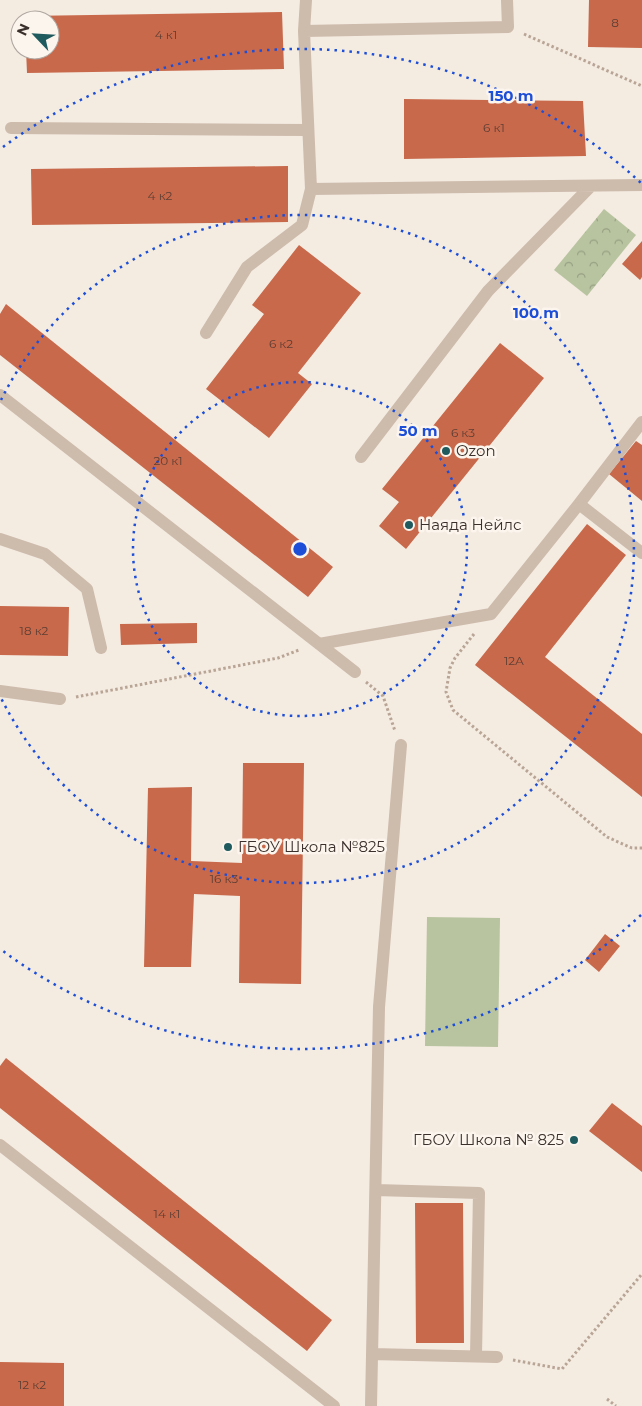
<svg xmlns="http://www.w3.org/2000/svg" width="642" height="1406" viewBox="0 0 642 1406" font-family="Montserrat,sans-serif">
	<defs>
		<pattern id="park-crowns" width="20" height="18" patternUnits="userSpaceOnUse" patternTransform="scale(1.25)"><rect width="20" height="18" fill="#b8c4a0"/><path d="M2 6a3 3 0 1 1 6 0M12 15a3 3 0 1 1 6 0" fill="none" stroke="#97a083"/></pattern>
	</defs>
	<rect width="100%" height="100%" fill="#f4ebe1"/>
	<!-- park -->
	<path fill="url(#park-crowns)" d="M604,209L636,235L587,296L554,270Z"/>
	<!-- pitch -->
	<path fill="#b8c4a0" d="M427,917L500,918L498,1047L425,1046Z"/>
	<!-- building -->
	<path fill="#c8694b" d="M589,0H642V48L588,47Z
		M282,12L284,69L27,73L26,50H50V20H26V16Z
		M404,99L583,101L586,156L404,159Z
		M288,166V222L32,225L31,169Z
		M642,241V277L640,280L622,264Z
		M299,245L361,293L298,373L312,384L269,438L206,389L264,314L252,305Z
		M6,304L333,567L308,597L0,355V314Z
		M500,343L544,378L406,549L379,526L399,502L382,489Z
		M636,441L642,445V501L609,474Z
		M587,524L626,555L545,657L642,734V797L475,665Z
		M0,606L69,607L68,656L0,655Z
		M197,623V643L121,645L120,624Z
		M243,763H304L301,984L239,983L240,896L194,894L191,967H144L148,788L192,787L191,861L242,863Z
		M605,934L620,946L599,972L585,960Z
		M6,1058L332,1320L307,1351L0,1108V1066Z
		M612,1103L642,1126V1172L589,1131Z
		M415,1203H463L464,1343H416Z
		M0,1362L64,1363V1406H0Z"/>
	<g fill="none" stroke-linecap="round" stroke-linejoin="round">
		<!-- path -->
		<path stroke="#b9a596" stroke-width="3" stroke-dasharray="2.5 2.5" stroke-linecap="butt" d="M524,34L642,86
			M474,634L455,658L450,668L446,692L453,710L607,837L632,848H642
			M366,682L383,696L395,731
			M76,697L278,658L299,650
			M513,1360L562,1369L642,1274
			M607,1399L616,1406"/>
		<!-- lane -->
		<path stroke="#cdbbac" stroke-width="12" d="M507,0L508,27L304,31L311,189L642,185
			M304,31L306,0
			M11,128L308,130
			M206,333L247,267L302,225L311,189
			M0,395L355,672
			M642,422L579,504L642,553
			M361,457L488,291L591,186
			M0,539L45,554L87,589L101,648
			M319,644L491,614L579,504
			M0,691L60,699
			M0,1145L334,1406
			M376,1190L479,1193L476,1356
			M372,1354L497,1357
			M371,1406L379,1007L401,745"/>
	</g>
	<!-- distance rings -->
	<g fill="none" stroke="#1d4ed8" stroke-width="2.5" stroke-dasharray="2.5 5">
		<circle cx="300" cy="549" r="167"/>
		<path d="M1 400A334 334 0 1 1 1 698"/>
		<path d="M641 915A500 500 0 0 1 3 951M3 147A500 500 0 0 1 641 183"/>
	</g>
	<!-- markers -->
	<g fill="#1f5a5e" stroke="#fbf5ee" stroke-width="2">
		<circle cx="446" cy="451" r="5"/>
		<circle cx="409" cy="525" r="5"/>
		<circle cx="228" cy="847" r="5"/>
		<circle cx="574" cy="1140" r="5"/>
	</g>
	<g text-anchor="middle" stroke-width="5" stroke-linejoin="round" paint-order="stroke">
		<!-- number labels -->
		<g font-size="12" fill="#5e3e33">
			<text x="615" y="27">8</text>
			<text x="166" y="39">4 к1</text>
			<text x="494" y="132">6 к1</text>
			<text x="160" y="200">4 к2</text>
			<text x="281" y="348">6 к2</text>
			<text x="463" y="437">6 к3</text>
			<text x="168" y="465">20 к1</text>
			<text x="34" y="635">18 к2</text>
			<text x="514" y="665">12А</text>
			<text x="224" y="883">16 к3</text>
			<text x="167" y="1218">14 к1</text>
			<text x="32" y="1389">12 к2</text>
		</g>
		<!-- poi labels -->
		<g font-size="15" fill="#3b302b" stroke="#fbf5ee" text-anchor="start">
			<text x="456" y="456">Ozon</text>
			<text x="419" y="530">Наяда Нейлс</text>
			<text x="238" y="852">ГБОУ Школа №825</text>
			<text x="564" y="1145" text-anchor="end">ГБОУ Школа № 825</text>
		</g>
	</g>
	<circle cx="300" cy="549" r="8" fill="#1d4ed8" stroke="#fbf5ee" stroke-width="2.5"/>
	<g font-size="15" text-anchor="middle" font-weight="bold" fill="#1d4ed8" stroke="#fbf5ee" stroke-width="5" stroke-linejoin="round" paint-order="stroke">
		<text x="511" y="101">150 m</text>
		<text x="536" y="318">100 m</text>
		<text x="418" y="436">50 m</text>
	</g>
	<!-- north arrow -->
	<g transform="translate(35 35) rotate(295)"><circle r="24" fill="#fbf5ee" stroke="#aea6a0"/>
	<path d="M0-4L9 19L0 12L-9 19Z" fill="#1f5a5e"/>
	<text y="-8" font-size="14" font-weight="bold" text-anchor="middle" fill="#3b302b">N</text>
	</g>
</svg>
